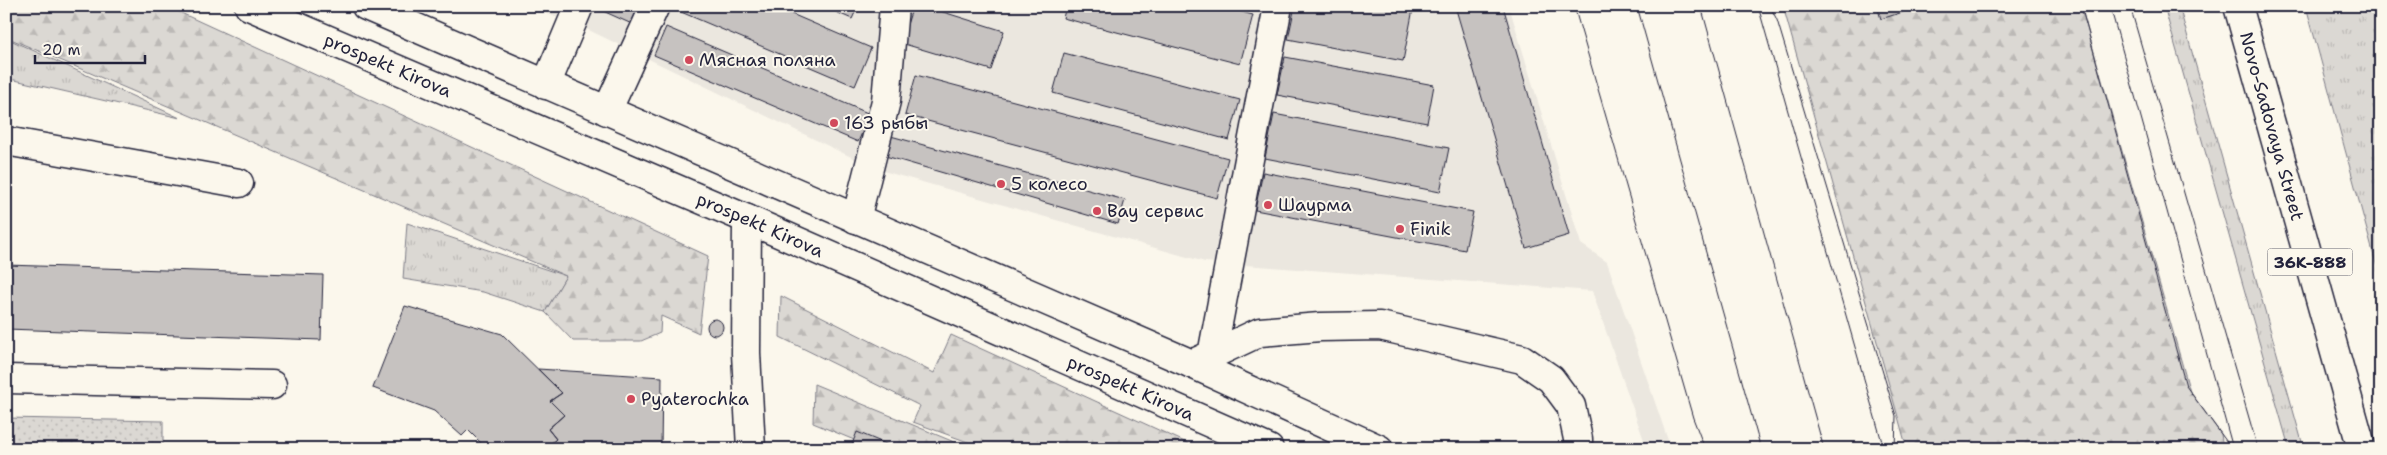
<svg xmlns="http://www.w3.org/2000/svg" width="2387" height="455" viewBox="0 0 2387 455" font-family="'Shantell Sans',sans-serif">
	<defs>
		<pattern id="grass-tufts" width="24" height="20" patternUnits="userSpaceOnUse" patternTransform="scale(1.25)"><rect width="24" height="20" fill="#dbd8d3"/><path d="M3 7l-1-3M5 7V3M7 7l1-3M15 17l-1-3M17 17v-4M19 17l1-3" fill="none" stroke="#bcb9b6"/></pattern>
		<pattern id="forest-firs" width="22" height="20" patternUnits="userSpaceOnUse" patternTransform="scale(1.25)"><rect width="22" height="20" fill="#dbd8d3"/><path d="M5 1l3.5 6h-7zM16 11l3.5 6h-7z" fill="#bcb9b6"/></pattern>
		<pattern id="park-dots" width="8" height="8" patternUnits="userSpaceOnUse" patternTransform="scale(1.25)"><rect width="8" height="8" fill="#dbd8d3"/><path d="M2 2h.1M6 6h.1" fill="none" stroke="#bcb9b6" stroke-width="1.8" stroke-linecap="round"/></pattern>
	</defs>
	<rect width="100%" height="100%" fill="#fbf7ec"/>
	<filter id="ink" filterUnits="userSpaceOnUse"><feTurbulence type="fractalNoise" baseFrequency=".02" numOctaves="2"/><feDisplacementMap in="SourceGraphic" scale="10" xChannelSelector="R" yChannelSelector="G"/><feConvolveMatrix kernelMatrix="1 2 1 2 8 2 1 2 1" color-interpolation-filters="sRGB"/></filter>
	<g filter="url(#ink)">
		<!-- built -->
		<path fill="#ebe7df" d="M519,6H1509L1581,244L1607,262L1671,449H1647L1592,291L1205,262L876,169L568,20Z"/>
		<!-- grass -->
		<path fill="url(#grass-tufts)" stroke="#7e7d87" d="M2164,6H2179L2302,442L2288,444Z
			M2306,6H2381V282Z
			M6,38L180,118L6,78Z
			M407,223L566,276L545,312L483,292L403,279Z"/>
		<!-- forest -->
		<path fill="url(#forest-firs)" stroke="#7e7d87" d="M6,6H166L708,256L699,333L661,316L660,333L641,341H573L545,312L566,276L6,37Z
			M1783,6H2081L2190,392L2221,434L2223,449H1907Z
			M781,296L934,373L951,335L1200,449H987L913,422L920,406L780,337Z
			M814,384L971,449H876L813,423Z"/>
		<!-- park -->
		<path fill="url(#park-dots)" stroke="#7e7d87" d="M6,418L163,421V449H6Z"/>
		<!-- building -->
		<path fill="#c6c2c0" stroke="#22223b" d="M592,6H642L634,25Z
			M675,6H773L871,48L855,86L674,9Z
			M822,6H858L852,19Z
			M913,6H924L1004,31L991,70L901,43Z
			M1066,6H1219L1253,15L1240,64L1063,18Z
			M1295,6H1401L1413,9L1403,61L1288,39Z
			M1455,6H1503L1569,235L1526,248Z
			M1877,6H1922L1881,19Z
			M666,27L870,114L858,142L654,55Z
			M1064,53L1240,100L1229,140L1053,93Z
			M1285,57L1434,85L1427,123L1277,95Z
			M916,75L1228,158L1217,198L905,115Z
			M1274,114L1449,148L1440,192L1265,158Z
			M887,135L1125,200L1118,224L882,155Z
			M1263,172L1473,212L1465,250L1255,210Z
			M6,265L323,275L321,340L6,329Z
			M405,306L502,334L562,393L550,401L564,415L548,429L556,439L545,449H487L468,430L462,436L434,411L373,388Z
			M707 327a8 8 0 1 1 16 0a8 8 0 1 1-16 0Z
			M538,369L662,377L661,449H545L556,439L548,429L564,415L550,401L562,393Z
			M857,432L898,449H850Z"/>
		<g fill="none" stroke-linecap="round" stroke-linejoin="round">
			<defs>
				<path id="minor" d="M546,85L579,6
					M607,111L655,6
					M6,141L239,183
					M747,219L746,353L751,449
					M856,219L886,101L894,6
					M1212,355L1278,6
					M1192,364L1260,332L1320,327L1380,326L1522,359L1551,379L1571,406L1578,439V449
					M6,379L272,385"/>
				<g id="major">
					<path id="s1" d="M249,6L747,219L1269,449"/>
					<path d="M366,6L1192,364L1379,449"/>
					<path id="s2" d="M2238,6L2362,449"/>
				</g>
			</defs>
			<!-- minor casing -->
			<use href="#minor" stroke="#22223b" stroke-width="31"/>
			<!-- major casing -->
			<use href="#major" stroke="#22223b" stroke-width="31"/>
			<!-- minor -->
			<use href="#minor" stroke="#fbf7ec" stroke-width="28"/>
			<!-- major -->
			<use href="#major" stroke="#fbf7ec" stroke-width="28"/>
			<!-- tram -->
			<path stroke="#22223b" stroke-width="1" d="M1574,6L1693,418L1705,449
				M1637,6L1761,449
				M1701,6L1824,449
				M1758,6L1884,449
				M1770,6L1777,20L1896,416L1895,449
				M2081,6L2186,386L2232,449
				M2110,6L2232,445
				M2130,6L2258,449"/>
		</g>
	</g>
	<!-- markers -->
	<g fill="#d1495b" stroke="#fbf7ec" stroke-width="2">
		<circle cx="689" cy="60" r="5"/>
		<circle cx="834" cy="123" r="5"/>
		<circle cx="1001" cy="184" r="5"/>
		<circle cx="1268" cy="205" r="5"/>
		<circle cx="1097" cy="211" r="5"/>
		<circle cx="1400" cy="229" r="5"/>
		<circle cx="631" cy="399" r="5"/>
	</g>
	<g text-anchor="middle" stroke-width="4" stroke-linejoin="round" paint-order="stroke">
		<!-- shield labels -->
		<rect fill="#fbf7ec" stroke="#636270" stroke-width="1" x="2267.5" y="248.5" width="85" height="27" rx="4"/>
		<g font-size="16" font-weight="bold" fill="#22223b">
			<text x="2310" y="268">36К-888</text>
		</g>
		<!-- poi labels -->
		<g font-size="18" fill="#22223b" stroke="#fbf7ec" text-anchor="start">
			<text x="699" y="66">Мясная поляна</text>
			<text x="844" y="129">163 рыбы</text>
			<text x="1011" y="190">5 колесо</text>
			<text x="1278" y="211">Шаурма</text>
			<text x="1107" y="217">Вау сервис</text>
			<text x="1410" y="235">Finik</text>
			<text x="641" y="405">Pyaterochka</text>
		</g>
		<!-- street labels -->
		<g font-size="18" fill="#22223b" stroke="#fbf7ec">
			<text dy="6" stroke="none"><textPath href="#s1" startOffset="151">prospekt Kirova</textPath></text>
			<text dy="6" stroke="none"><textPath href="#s2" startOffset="125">Novo-Sadovaya Street</textPath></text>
			<text dy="6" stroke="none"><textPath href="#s1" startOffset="556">prospekt Kirova</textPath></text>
			<text dy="6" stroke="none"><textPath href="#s1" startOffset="961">prospekt Kirova</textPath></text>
		</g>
	</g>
	<!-- margin -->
	<rect width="2387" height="455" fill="none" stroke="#fbf7ec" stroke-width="25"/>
	<rect x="12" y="12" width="2362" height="430" fill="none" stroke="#22223b" stroke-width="2" filter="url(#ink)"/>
	<!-- scale -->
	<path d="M35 55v8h110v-8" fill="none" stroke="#22223b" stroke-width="2.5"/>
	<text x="42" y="55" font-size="15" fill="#22223b" stroke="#fbf7ec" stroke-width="4" paint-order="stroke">20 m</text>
</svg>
